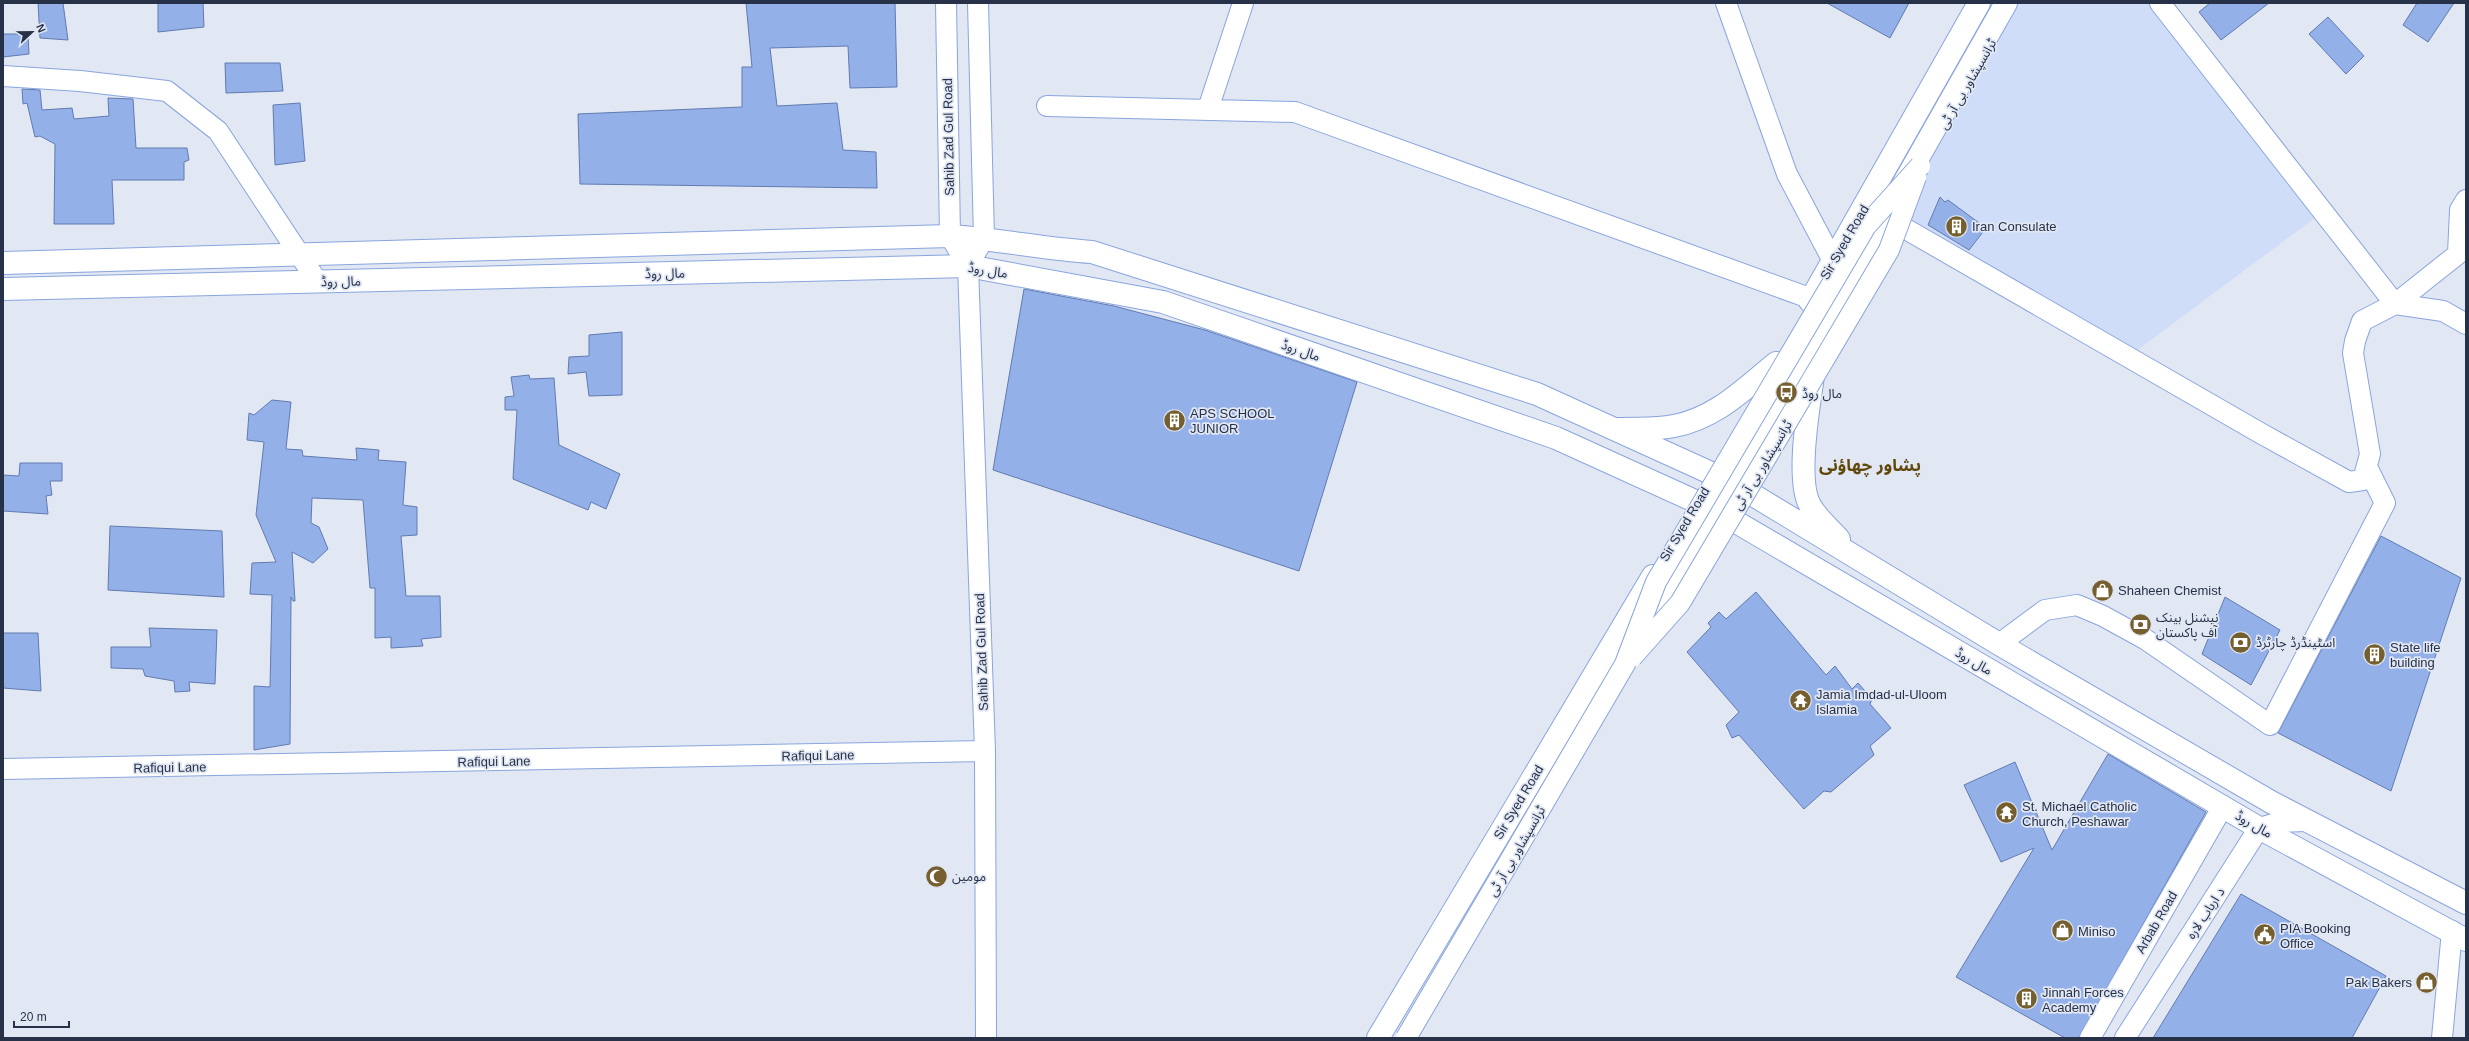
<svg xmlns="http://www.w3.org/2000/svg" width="2469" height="1041" viewBox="0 0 2469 1041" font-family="Helvetica,'Noto Sans Arabic',sans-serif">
	<rect width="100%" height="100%" fill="#e1e7f3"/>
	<!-- built -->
	<path fill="#d0ddf8" d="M2006,3H2160L2319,215L2128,357L1885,217Z"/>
	<!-- building -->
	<path fill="#94b0e9" stroke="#617bb0" d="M38,3H63L68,40L40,38Z
		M158,3H203L204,27L158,32Z
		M746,3H895L897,87L850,88L848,46L770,48L777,106L837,103L843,150L876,152L877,188L580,184L578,114L742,107V67H752Z
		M1827,3H1909L1890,38Z
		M2210,3H2269L2221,40L2199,12Z
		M2417,3H2454L2428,42L2403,25Z
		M2328,17L2364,56L2346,74L2309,34Z
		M3,34H28L29,54L3,57Z
		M225,63H280L283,91L226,93Z
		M22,89L40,90L42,110L72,108L74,119L109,116L108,98L133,99L136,148H187L189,160L184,162V180H112L114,224H54L55,144L40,136L35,137L27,103L23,104Z
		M300,103L305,161L275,165L273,105Z
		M1940,197L1945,202L1948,200L1986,228L1969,250L1928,225Z
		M1024,289L1114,306L1205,330L1357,382L1299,571L993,470Z
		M622,332V395L589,396L586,372L568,374L569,357L589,356V335Z
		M529,375L530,379L554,378L559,445L620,474L606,509L591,502L588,510L513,479L517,410H505V397L514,396L511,377Z
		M272,400L291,402L286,449L302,450L303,456L357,460L356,448L379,450L378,460L406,462L403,505L417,507V535L401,536L406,596H440L441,637L421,639L423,646L391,648V637L375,638V588H370L363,500L312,498L311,523L319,527L328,549L313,563L292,552L295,601H293L291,597L290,744L254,750V686L270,687L272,595L250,594L252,563L276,562L256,515L264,442L247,440L249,413L254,415Z
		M20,463H62V481H50L52,495L46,496L48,514L3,511V475L19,476Z
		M110,526L222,531L224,597L108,590Z
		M2381,536L2461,578L2391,791L2278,733Z
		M1756,592L1826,675L1835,666L1852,689L1858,683L1872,699L1870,704L1891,728L1870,746L1874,755L1831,792L1824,791L1804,809L1739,735L1732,738L1726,725L1739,712L1687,652L1711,627L1708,623L1719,612L1726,619Z
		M2225,597L2280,630L2251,685L2202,654Z
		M149,628L217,630L215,684L189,682L190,691L175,692L174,681L145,676L143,669L111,668V647H151Z
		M3,633H38L41,691L3,688Z
		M2108,754L2206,812L2079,1038H2065L1956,977L2034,848L2001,862L1964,785L2015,762L2052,850Z
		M2241,894L2386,976L2352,1038H2153Z"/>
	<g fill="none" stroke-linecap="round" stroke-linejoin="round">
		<defs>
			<path id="minor" d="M946,3L950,236L968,266L985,751L986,1038
				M1726,3L1787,174L1833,261
				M2160,3L2395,304L2443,311L2466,324
				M3,76L80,81L167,91L218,131L317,281
				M1047,106L1295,112L1812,299
				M1208,109L1243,3
				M1885,217L2262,434L2349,482L2363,480L2370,454L2353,353L2355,341L2362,321L2395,304L2458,254L2460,210L2466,200
				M968,266L984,238L978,3
				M1999,644L2045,610L2077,605L2103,616L2145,639L2270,725L2385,503L2368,469
				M3,769L985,751
				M2090,1038L2223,806
				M2125,1038L2259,828L2280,822L2305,821
				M2442,1038L2452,931"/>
			<path id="major" d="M3,263L950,236C998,239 1044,249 1092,252L1537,394L1735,484L1999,644L2271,802L2466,903
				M3,289L968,266L1163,302L1556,438L1719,512L2259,828L2466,940
				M1810,301L1979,3
				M1813,376C1809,405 1795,483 1811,507C1818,519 1830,529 1839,539
				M1619,429C1637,428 1656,430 1674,426C1716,418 1744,389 1776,363
				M1649,632L2006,3
				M1378,1038L1653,576"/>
		</defs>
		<!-- minor casing -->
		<use href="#minor" stroke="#89a5de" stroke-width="22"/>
		<!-- major casing -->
		<use href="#major" stroke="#89a5de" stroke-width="24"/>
		<!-- minor -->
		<use href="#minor" stroke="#fff" stroke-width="20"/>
		<!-- major -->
		<use href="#major" stroke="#fff" stroke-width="22"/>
		<defs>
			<path id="minor-bridge" d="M1632,657L1680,603L1889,250L1916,177
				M1406,1038L1625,664L1656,582L1866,226L1920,166"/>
		</defs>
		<!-- minor-bridge casing -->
		<use href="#minor-bridge" stroke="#89a5de" stroke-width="22" stroke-linecap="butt"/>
		<!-- minor-bridge -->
		<use href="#minor-bridge" stroke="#fff" stroke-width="20"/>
	</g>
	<!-- icons -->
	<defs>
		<symbol id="building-disc" viewBox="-11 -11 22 22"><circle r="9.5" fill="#765f2f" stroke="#e1e7f3"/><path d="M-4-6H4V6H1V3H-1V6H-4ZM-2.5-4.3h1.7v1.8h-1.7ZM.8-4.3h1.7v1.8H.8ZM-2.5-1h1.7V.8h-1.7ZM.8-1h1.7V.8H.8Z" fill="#fff"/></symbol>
		<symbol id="bus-disc" viewBox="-11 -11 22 22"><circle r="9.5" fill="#765f2f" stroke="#e1e7f3"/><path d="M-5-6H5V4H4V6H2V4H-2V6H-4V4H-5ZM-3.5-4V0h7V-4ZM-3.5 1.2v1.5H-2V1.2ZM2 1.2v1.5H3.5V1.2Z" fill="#fff"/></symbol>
		<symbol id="shop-disc" viewBox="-11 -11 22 22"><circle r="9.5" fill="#765f2f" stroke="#e1e7f3"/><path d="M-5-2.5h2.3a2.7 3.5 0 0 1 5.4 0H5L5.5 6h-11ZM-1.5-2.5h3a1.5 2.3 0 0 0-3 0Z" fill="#fff"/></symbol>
		<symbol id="bank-disc" viewBox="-11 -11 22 22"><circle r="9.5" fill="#765f2f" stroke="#e1e7f3"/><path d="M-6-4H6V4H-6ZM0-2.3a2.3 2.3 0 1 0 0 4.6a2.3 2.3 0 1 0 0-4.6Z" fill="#fff"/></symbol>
		<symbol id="temple-disc" viewBox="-11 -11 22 22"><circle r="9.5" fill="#765f2f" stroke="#e1e7f3"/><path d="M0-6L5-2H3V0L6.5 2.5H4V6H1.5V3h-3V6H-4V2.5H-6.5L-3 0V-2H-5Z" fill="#fff"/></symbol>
		<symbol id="mosque-disc" viewBox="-11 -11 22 22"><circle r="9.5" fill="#765f2f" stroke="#e1e7f3"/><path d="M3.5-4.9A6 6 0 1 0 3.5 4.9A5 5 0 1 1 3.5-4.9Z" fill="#fff"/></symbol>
		<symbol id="civic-disc" viewBox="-11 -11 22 22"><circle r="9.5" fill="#765f2f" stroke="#e1e7f3"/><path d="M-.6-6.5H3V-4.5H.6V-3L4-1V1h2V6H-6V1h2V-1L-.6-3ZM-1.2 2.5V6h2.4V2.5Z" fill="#fff"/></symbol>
	</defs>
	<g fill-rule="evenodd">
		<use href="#building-disc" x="1944" y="214" width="25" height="25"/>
		<use href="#bus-disc" x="1774" y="380" width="25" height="25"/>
		<use href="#building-disc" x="1162" y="408" width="25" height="25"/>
		<use href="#shop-disc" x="2090" y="578" width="25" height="25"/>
		<use href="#bank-disc" x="2128" y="612" width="25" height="25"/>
		<use href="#bank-disc" x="2228" y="630" width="25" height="25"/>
		<use href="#building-disc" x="2362" y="642" width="25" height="25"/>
		<use href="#temple-disc" x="1788" y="688" width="25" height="25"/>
		<use href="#temple-disc" x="1994" y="800" width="25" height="25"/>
		<use href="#mosque-disc" x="924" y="864" width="25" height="25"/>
		<use href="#shop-disc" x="2050" y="918" width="25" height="25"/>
		<use href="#civic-disc" x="2252" y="922" width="25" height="25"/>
		<use href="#shop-disc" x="2414" y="970" width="25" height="25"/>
		<use href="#building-disc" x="2014" y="986" width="25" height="25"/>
	</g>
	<g text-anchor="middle" stroke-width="3.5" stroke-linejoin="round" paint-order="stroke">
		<!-- street labels -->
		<g font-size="13" fill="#273249" stroke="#e1e7f3">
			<text transform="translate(1967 84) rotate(-60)" y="5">ٹرانسپشاور بی آر ٹی</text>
			<text transform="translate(948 137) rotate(-91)" y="5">Sahib Zad Gul Road</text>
			<text transform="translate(1844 242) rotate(-60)" y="5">Sir Syed Road</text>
			<text transform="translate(988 270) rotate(9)" y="5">مال روڈ</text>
			<text transform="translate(665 273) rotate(-1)" y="5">مال روڈ</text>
			<text transform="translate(341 281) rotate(-1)" y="5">مال روڈ</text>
			<text transform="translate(1301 350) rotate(19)" y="5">مال روڈ</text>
			<text transform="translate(1762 465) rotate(-59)" y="5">ٹرانسپشاور بی آر ٹی</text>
			<text transform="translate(1684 524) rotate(-59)" y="5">Sir Syed Road</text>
			<text transform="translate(981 652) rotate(-92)" y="5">Sahib Zad Gul Road</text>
			<text transform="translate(1974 661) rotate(30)" y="5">مال روڈ</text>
			<text transform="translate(818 755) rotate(-1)" y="5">Rafiqui Lane</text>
			<text transform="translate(494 761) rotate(-1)" y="5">Rafiqui Lane</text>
			<text transform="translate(170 767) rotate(-1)" y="5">Rafiqui Lane</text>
			<text transform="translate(1518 802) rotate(-59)" y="5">Sir Syed Road</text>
			<text transform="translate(2254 824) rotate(30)" y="5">مال روڈ</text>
			<text transform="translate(1516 851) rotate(-60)" y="5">ٹرانسپشاور بی آر ٹی</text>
			<text transform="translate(2205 913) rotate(-57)" y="5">د ارباب لاره</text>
			<text transform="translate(2156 922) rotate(-60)" y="5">Arbab Road</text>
		</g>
		<!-- poi labels -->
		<g font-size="13" fill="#273249" stroke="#e1e7f3" text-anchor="start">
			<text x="1972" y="231">Iran Consulate</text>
			<text x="1802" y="398">مال روڈ</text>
			<text x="1190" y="418">APS SCHOOL<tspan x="1190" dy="15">JUNIOR</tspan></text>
			<text x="2118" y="595">Shaheen Chemist</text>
			<text x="2156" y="622">نیشنل بینک<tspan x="2156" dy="15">آف پاکستان</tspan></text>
			<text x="2256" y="647">اسٹینڈرڈ چارٹرڈ</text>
			<text x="2390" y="652">State life<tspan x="2390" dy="15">building</tspan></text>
			<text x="1816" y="699">Jamia Imdad-ul-Uloom<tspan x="1816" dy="15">Islamia</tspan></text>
			<text x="2022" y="811">St. Michael Catholic<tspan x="2022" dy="15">Church, Peshawar</tspan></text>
			<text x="952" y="881">مومین</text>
			<text x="2280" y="933">PIA Booking<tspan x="2280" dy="15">Office</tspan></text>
			<text x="2078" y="936">Miniso</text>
			<text x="2412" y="987" text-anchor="end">Pak Bakers</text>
			<text x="2042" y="997">Jinnah Forces<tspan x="2042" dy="15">Academy</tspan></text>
		</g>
		<!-- district labels -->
		<g font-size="17" font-weight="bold" fill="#60470a" stroke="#e1e7f3">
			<text x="1870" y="471">پشاور چھاؤنی</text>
		</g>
	</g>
	<!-- border -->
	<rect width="2469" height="1041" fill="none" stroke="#273249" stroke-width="8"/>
	<!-- north arrow -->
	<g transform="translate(32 32) rotate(68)" stroke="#e1e7f3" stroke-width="3" paint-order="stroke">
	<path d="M0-3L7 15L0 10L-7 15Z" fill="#273249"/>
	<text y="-6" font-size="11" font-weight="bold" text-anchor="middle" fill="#273249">N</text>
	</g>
	<!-- scale -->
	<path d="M14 1021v6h55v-6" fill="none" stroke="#273249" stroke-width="2"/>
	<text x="20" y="1021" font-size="12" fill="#273249" stroke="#e1e7f3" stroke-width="3" paint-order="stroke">20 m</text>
</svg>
